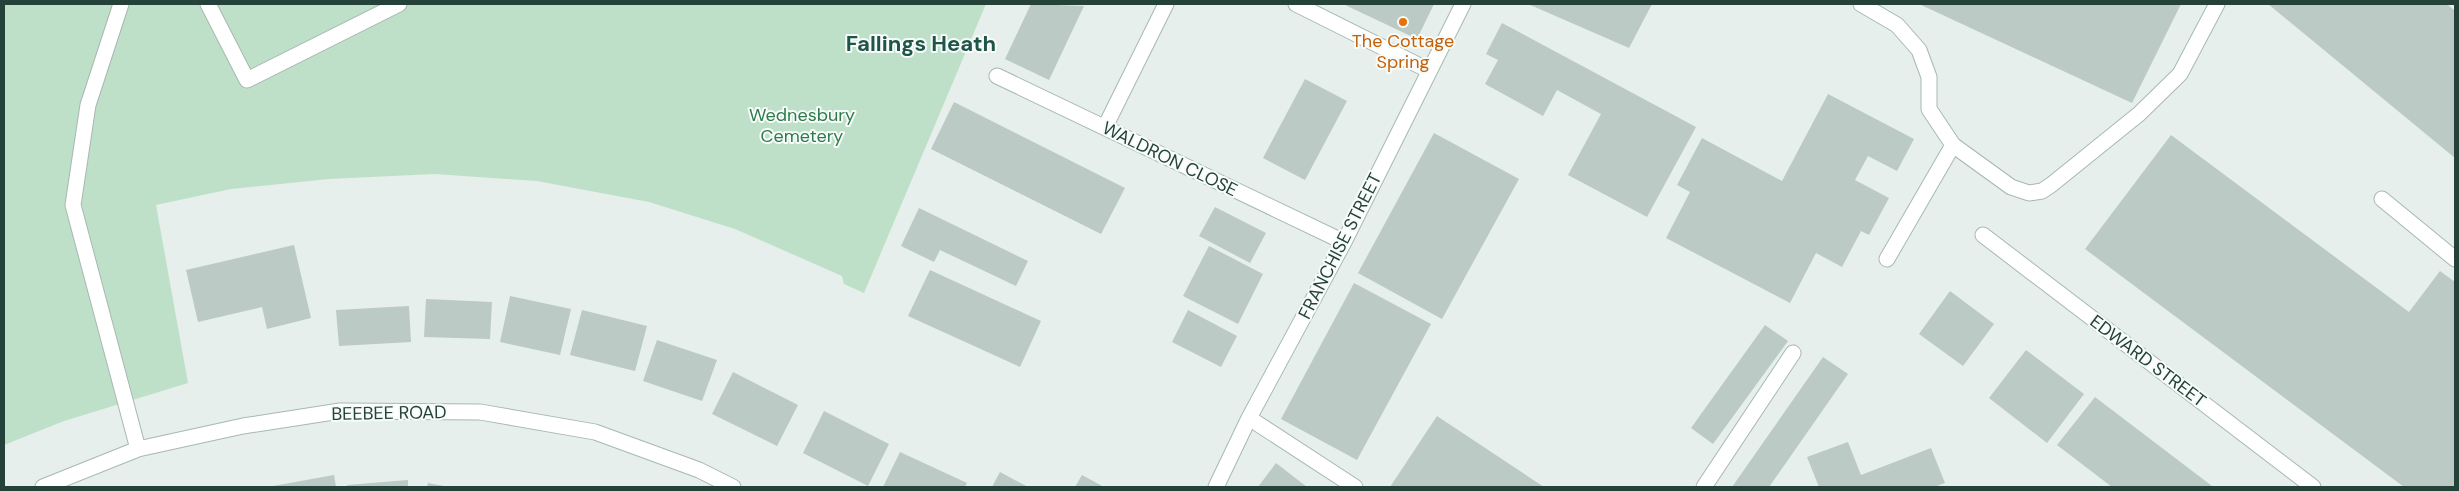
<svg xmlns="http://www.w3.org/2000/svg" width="2459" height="491" viewBox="0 0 2459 491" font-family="'DM Sans',sans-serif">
	<rect width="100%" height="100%" fill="#e6efeb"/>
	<!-- green -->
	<path fill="#bfe0c8" d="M4,4H986L864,293L844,284L842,276L735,229L649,202L537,181L435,174L329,179L231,189L156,205L188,383L64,421L4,445Z"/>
	<!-- building -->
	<path fill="#bbcac4" d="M1031,4L1084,6L1049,80L1005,59Z
		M1343,4H1434L1417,39Z
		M1528,4H1652L1629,48Z
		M1919,4H2181L2132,103Z
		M2268,4H2447L2455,11V158Z
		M1502,23L1696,127L1647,217L1568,175L1601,114L1557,90L1543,116L1485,84L1498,60L1486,54Z
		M1305,79L1347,101L1305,180L1263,158Z
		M1828,94L1914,139L1897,171L1868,156L1855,180L1889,198L1869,235L1861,231L1842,267L1816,253L1790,303L1666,238L1690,192L1677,185L1702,138L1782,181Z
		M954,102L1125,188L1101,234L931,149Z
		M1434,133L1519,179L1442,319L1358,273Z
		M2171,135L2409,312L2440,271L2455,282V487H2404L2085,249Z
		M1215,207L1266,233L1250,263L1199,236Z
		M919,208L1028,261L1016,286L940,250L934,262L901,246Z
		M294,245L311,318L267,329L262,307L198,322L186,270Z
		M1209,246L1263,274L1238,324L1183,296Z
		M930,270L1041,321L1020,367L908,316Z
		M1354,283L1431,324L1357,460L1281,419Z
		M1950,291L1994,324L1963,366L1919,334Z
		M510,296L571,309L560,355L500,342Z
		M426,299L492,302L490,339L424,337Z
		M409,306L411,342L339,346L336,310Z
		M582,310L647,326L635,371L570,355Z
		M1188,310L1237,336L1221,367L1172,342Z
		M1765,325L1788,341L1713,444L1691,428Z
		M657,340L717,360L702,401L643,381Z
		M2026,350L2084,394L2047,443L1989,398Z
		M1823,357L1848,374L1769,487H1732Z
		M733,372L798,405L777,446L712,414Z
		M2095,397L2212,486L2211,487H2112L2057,445Z
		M824,411L889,444L868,486L803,453Z
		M1437,416L1544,487H1390Z
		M1848,442L1861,475L1931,448L1945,483L1934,487H1819L1807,457Z
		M900,452L967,483L965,487H883Z
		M1276,463L1307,487H1258Z
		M1000,472L1028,487H992Z
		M334,475L336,487H273V486Z
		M1082,475L1104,487H1075Z
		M408,480V487H348L347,485Z
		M428,483L444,486V487H427Z"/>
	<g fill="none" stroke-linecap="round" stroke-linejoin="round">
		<defs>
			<path id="minor" d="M121,4L88,105L73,205L138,449
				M208,4L247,80L399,4
				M1296,4L1428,70
				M1861,4L1897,25L1919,50L1929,77V109L1953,145L2011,187L2029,193L2042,191L2051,185L2139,114L2180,74L2217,4
				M997,76L1344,242
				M1105,127L1166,4
				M2382,199L2455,259
				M1983,235L2313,487
				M1887,259L1953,145
				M1249,418L1355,487
				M43,487L138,449L243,426L340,411L480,412L595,432L699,470L733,487
				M1216,487L1249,418L1344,242L1463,4
				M1704,487L1793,353"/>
		</defs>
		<!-- minor casing -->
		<use href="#minor" stroke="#a8b8b2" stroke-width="17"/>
		<!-- minor -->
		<use href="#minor" stroke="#fff" stroke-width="15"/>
	</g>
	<!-- markers -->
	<circle fill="#e8710a" stroke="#f7fbf9" stroke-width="2" cx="1403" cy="22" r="5"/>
	<g text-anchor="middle" stroke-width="4" stroke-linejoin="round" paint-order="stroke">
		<!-- food labels -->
		<g font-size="18" fill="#c56008" stroke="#f7fbf9">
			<text x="1403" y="47">The Cottage<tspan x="1403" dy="21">Spring</tspan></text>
		</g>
		<!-- park labels -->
		<g font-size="18" fill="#2d7a4b" stroke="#f7fbf9">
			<text x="802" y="121">Wednesbury<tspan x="802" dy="21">Cemetery</tspan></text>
		</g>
		<!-- street labels -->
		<g font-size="18" fill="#24423a" stroke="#f7fbf9">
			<text transform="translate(1170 159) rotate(26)" y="6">WALDRON CLOSE</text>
			<text transform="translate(1340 246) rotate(-63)" y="6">FRANCHISE STREET</text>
			<text transform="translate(2148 361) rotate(37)" y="6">EDWARD STREET</text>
			<text transform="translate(389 413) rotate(-1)" y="6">BEEBEE ROAD</text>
		</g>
		<!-- district labels -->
		<g font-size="22" font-weight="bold" fill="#1f5548" stroke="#f7fbf9">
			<text x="921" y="51">Fallings Heath</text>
		</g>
	</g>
	<!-- border -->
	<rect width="2459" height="491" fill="none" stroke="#24423a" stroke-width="10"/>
</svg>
